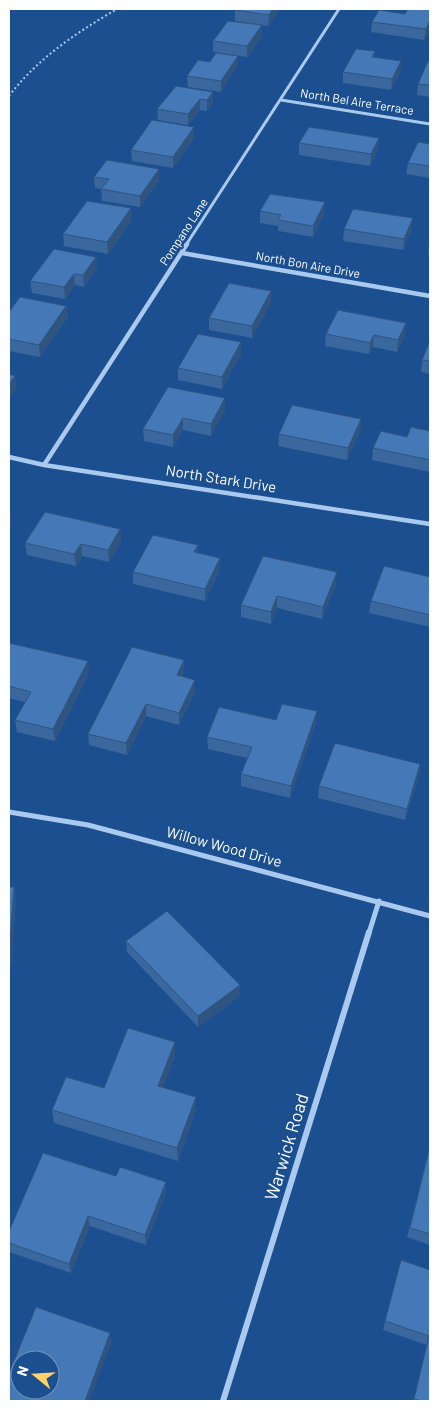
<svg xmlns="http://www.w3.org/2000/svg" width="439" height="1410" viewBox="0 0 439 1410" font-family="Barlow,sans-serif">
	<rect width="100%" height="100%" fill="#1b4f8f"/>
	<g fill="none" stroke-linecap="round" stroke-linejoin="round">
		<!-- path -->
		<path stroke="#a9c9ee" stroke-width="2" stroke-dasharray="2 2.5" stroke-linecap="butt" d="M9,96C38,58 76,33 117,9"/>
		<!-- minor-far3 -->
		<path stroke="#a9c9ee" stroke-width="3" d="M281,100L430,124
			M186,245L339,9"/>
		<!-- minor-far2 -->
		<path stroke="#a9c9ee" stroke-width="4.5" d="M182,253L430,296
			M9,457L44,465L430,524
			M44,465L187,244"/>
		<!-- minor-far1 -->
		<path stroke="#a9c9ee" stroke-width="5" d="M9,812L88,825L430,916
			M369,933L379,901"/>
		<!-- minor -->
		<path stroke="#a9c9ee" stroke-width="6" d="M223,1401L369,932"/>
	</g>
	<!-- wall -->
	<path fill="#3a679d" d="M280,9L268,26L235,21V10Z
		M430,9V28L424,40L371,32L372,22Z
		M262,36L247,57L213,52V41Z
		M375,51L374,57L401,61L400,72L391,90L343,83V72Z
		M238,56L237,67L221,92L188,87L187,76L210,62Z
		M430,62V97L417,95L418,84Z
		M213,92V103L207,111L200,110L188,125L158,120L157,109Z
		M194,127V138L173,168L132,161L131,150Z
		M379,138L378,149L370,166L299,155V143Z
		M430,144V178L406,174L408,163Z
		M159,169V181L140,207L102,201L101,189L95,188L94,177Z
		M260,211L324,214L313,237L278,231V226L260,223Z
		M132,220L108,254L64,246L63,234Z
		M344,229H412L403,250L343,241Z
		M430,241V255H428L429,243Z
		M96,257L97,268L84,287L75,285L65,299L32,293L30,281Z
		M271,303L252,338L209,330V318Z
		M66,306L68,317L40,357L9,351V312Z
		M326,334L405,335L397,352L373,347L369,354L325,346Z
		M430,341V374L421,372L422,360Z
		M241,342V354L222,389L178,380V368Z
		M225,398V410L211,436L183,430L173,447L144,441L143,429Z
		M361,419L360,431L347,460L278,446L279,434Z
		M430,431V472L372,460L373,448L407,437Z
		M120,529L121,542L109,562L82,556L76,566L27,555L25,543Z
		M220,570L205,601L133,584V572Z
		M430,577V627L369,613L371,601Z
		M336,584L322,619L277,608L271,624L241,617V605Z
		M9,643L89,673L55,741L17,732L15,720L25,702L9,698Z
		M184,660V672L182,676L195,680V692L179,725L146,716L127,755L89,745L88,734Z
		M276,720L316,723L290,798L241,786V774L247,758L208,749L207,737Z
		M420,764L419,776L405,820L318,798L319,786Z
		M9,887H14L16,899L11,965H9Z
		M126,941L240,996L198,1027L127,952Z
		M175,1056L163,1087L196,1110L178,1161L54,1123L52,1110L104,1088Z
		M430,1146V1245L407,1237Z
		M166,1182V1192L146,1245L90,1226L71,1273L9,1252V1231Z
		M430,1270V1401H413L427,1345L383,1330L385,1321Z"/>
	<!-- shaded-wall -->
	<path fill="#305480" d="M273,9H280L268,26L269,15Z
		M430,20V28L424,40L426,29Z
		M262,25V36L247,57V46Z
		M238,56L237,67L221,92V81Z
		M401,61L400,72L391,90L392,79Z
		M213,92V103L207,111V100Z
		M200,99V110L188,125V114Z
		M194,127V138L173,168V157Z
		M379,138L378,149L370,166L371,154Z
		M159,169V181L140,207V196Z
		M325,202L324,214L313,237V226Z
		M131,208L132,220L108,254L107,242Z
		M413,218L412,229L403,250L404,239Z
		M96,257L97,268L84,287L83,275Z
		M74,274L75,285L65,299L64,287Z
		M271,291V303L252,338V326Z
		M66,306L68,317L40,357L39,345Z
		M406,323L405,335L397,352L398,340Z
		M374,335L373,347L369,354L370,343Z
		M241,342V354L222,389V377Z
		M15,376L17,387L9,398V384Z
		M225,398V410L211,436V424Z
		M183,418V430L173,447V435Z
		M361,419L360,431L347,460L348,448Z
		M10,511L12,523L9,527V513Z
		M120,529L121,542L109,562L108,550Z
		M81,544L82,556L76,566L74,554Z
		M198,545V557L194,552Z
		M220,558V570L205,601V589Z
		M337,572L336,584L322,619L323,607Z
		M277,596V608L271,624V612Z
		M184,660V672L177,687V675Z
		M88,661L89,673L55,741L53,729Z
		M195,680V692L179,725V713Z
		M146,704V716L127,755L126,743Z
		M317,711L316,723L290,798L291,786Z
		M420,764L419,776L405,820L407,809Z
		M14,887L16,899L11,965L9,954Z
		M240,985V996L198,1027V1016Z
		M175,1042V1056L159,1099L158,1086Z
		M196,1097V1110L178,1161L177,1148Z
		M166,1182V1192L146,1245L145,1235Z
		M88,1216L90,1226L71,1273L69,1264Z
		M110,1333L112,1342L89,1401H85Z"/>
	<!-- building -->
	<path fill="#4478b7" stroke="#305480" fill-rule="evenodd" d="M236,9H273L269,15L235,10Z
		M408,9H430V20L426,29L372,22L379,10L405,14Z
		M228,21L262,25L247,46L213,41Z
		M356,49L375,51L372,57L401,61L392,79L343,72Z
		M216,53L238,56L221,81L187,76L198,60L210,62Z
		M428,61L430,62V85L418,84Z
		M176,86L213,92L207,100L200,99L188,114L157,109Z
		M152,120L194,127L173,157L131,150Z
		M309,127L379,138L371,154L299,143Z
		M418,142L430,144V166L408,163Z
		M107,160L159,169L140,196L101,189L109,179L94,177Z
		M270,194L325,202L313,226L278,220L281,215L260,211Z
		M87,201L131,208L107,242L63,234Z
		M353,209L413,218L404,239L344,229Z
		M54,249L96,257L83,275L74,274L64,287L30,281Z
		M229,283L271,291L252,326L209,318Z
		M20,297L66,306L39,345L9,339V312Z
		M338,310L406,323L398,340L374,335L370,343L326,334Z
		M198,334L241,342L222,377L178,368Z
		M430,341V361L422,360Z
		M9,374L15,376L9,384Z
		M168,387L225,398L211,424L183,418L173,435L143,429Z
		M292,405L361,419L348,448L279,434Z
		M411,427L430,431V460L373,448L381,431L407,437Z
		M45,512L120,529L108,550L81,544L74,554L25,543Z
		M153,535L198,545L194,552L220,558L205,589L133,572Z
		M263,556L337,572L323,607L277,596L271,612L241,605Z
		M384,566L430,577V615L371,601Z
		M9,643L88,661L53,729L15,720L31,692L9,686Z
		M132,647L184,660L177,675L195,680L179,713L146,704L126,743L88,734Z
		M282,704L317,711L291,786L241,774L252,747L207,737L219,707L276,720Z
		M335,743L420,764L407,809L319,786Z
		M9,887H14L9,954Z
		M167,911L240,985L198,1016L126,941Z
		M128,1028L175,1042L158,1086L196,1097L177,1148L52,1110L66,1077L104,1088Z
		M430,1146V1234L410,1228Z
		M43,1153L116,1176L120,1167L166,1182L145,1235L88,1216L69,1264L9,1243V1231Z
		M401,1260L430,1270V1401H422L414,1399L429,1336L385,1321Z
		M36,1307L110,1333L85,1401H9V1373ZM20,1360H50V1390H20Z"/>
	<g text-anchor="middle" stroke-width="4" stroke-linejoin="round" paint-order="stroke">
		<!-- far-street labels -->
		<g font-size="12" fill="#fff" stroke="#1b4f8f">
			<text transform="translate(357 102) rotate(9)" y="4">North Bel Aire Terrace</text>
			<text transform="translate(184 232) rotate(-57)" y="4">Pompano Lane</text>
			<text transform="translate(308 265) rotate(10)" y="4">North Bon Aire Drive</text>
		</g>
		<!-- street labels -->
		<g font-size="15" fill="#fff" stroke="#1b4f8f">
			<text transform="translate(221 479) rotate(9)" y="5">North Stark Drive</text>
			<text transform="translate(224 847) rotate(15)" y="5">Willow Wood Drive</text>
		</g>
		<!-- near-street labels -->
		<g font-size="18" fill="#fff" stroke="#1b4f8f">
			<text transform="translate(287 1147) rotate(-73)" y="6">Warwick Road</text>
		</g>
	</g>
	<!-- border -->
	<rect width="439" height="1410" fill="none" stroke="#ffffff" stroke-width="20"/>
	<!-- north arrow -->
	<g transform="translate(35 1375) rotate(288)"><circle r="24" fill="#1b4f8f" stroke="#7695bc"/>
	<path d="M0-4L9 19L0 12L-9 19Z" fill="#ffd166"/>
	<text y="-8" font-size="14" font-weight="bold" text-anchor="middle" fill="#ffffff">N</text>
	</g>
</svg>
